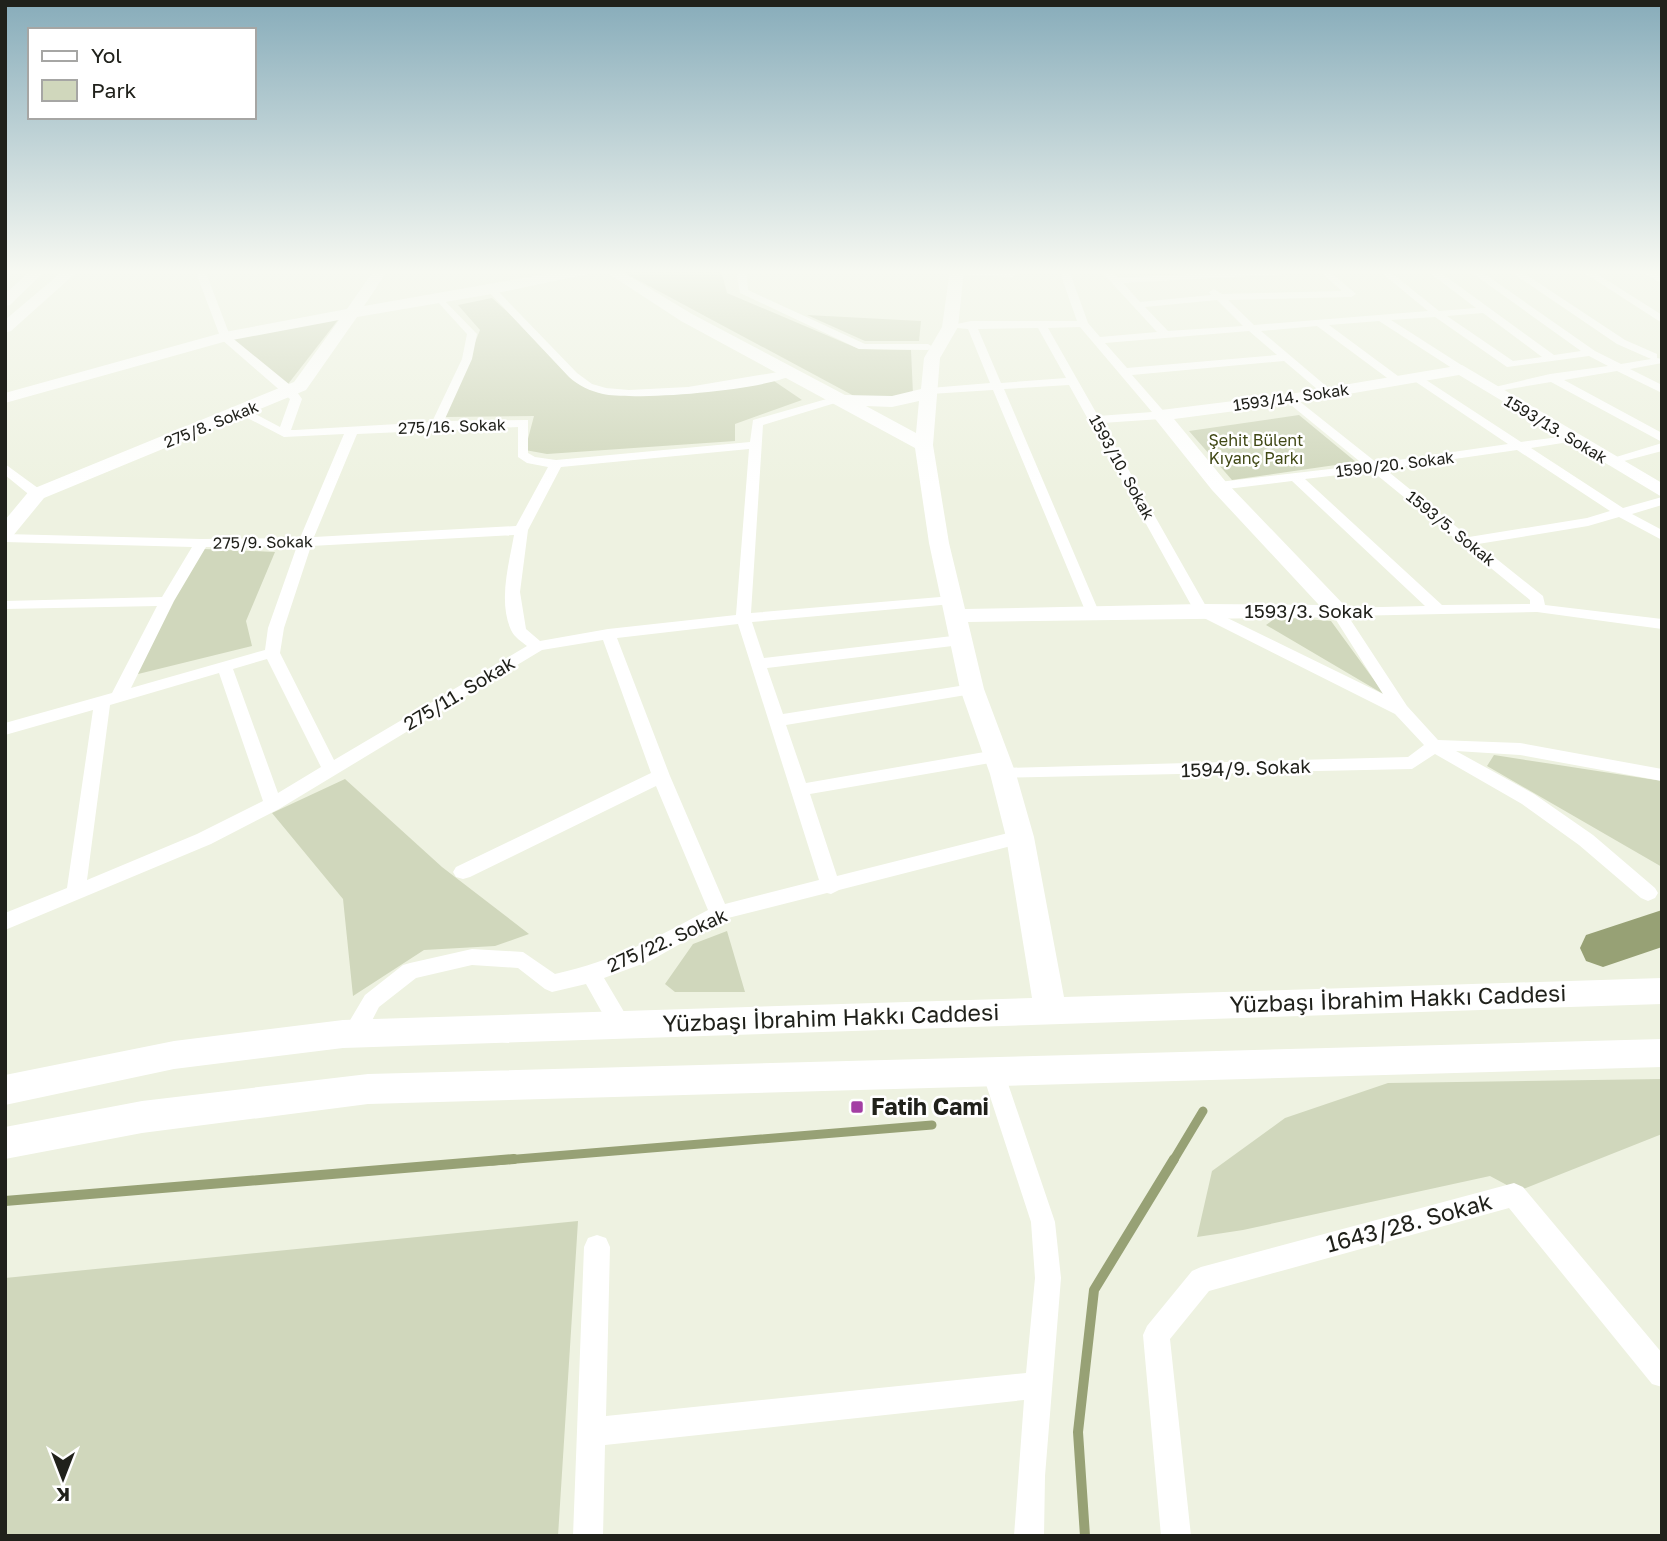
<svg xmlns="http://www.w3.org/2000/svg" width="1667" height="1541" viewBox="0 0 1667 1541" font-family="'Golos Text',sans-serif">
	<rect width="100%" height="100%" fill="#eef2e1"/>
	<!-- green -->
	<path fill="#d0d7bc" d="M652,270H721L727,293L859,349L911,350L913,394L892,398L854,396L623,272Z
		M492,298L588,385L643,395L774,381L802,400L735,424V441L547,454L525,450L534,416L445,417L480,330L458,305Z
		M807,315L921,321L919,341H865Z
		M341,316L285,388L225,340Z
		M1299,415L1356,462L1232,480L1189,431Z
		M204,549L275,552L246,621L252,646L134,675L171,600Z
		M1277,617L1331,621L1385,695L1266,625Z
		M1494,755L1662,781V867L1487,766Z
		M345,779L442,867L529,934L495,946L424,950L353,996L343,899L272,813Z
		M727,931L745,992H675L665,984L693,944Z
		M1662,1079V1134L1518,1191L1490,1176L1243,1230L1197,1237L1212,1171L1285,1118L1388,1083Z
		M578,1221L558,1536H5V1278Z"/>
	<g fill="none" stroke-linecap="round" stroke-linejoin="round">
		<!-- stream-far1 -->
		<path stroke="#97a175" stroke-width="9" d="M492,1161L932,1125
			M1173,1161L1203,1111"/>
		<!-- stream -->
		<path stroke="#97a175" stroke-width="10" d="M5,1201L514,1159
			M1085,1536L1078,1432L1094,1290L1174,1159"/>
		<!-- river -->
		<path fill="#97a175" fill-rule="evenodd" d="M1662,910V947L1603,967L1586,961L1580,948L1586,935Z"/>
		<!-- street -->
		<path fill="#fff" fill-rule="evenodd" d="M195,270H205L230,336L295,389L302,399L291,430H295L432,422L462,359L467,334L436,300L441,297L477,334L472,359L444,421L528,420V453L535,457L556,460L750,442L753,420L837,396H845V400L763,425L751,613L952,596L959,600L952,604L752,622L764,658L961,635L969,640L961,645L767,668L783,714L972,684L980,689L972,694L786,725L806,783L996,750L1005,756L996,762L810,794L837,876L1020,830L1027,832L1029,837L1027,842L839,890L831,894L827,893L724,919L650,961L604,978L633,1027L630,1034L622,1036L614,1034L586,984L552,992L545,989L518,968L472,965L416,978L379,1007L364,1036L347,1041L339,1039L336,1032L339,1025L349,1022L365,995L403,965L410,963L472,949L523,952L555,974C616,960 654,939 708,910L656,786L470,877L463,879L456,877L453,872L456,867L651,773L603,640L542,650L279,809L211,844L5,930V913L67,888L93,710L5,735V723L112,693L157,606L5,609V601L162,597L192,547L5,542V534L201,539L300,538L344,434L284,437L238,413V409H246L280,427L290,399L221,339ZM518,427V457L527,463L548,467L516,526L314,537L357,434ZM749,449L736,615L608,629L540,641L526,629L520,592L528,530L561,467ZM514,535C509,564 498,601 511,630C514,637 522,642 527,646L334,760L280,653L284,628L311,546ZM297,546L268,628L265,650L131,688L174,601L206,547ZM738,624L819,880L725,904L670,776L617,638ZM267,659L321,767L278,793L233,669ZM219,673L263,801L197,834L87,880L110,705Z
			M736,270H746L748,290L865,344H928L933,347L928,350L859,349L740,293Z
			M953,270H1019L1013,277L957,274Z
			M1059,270H1069L1088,323L1100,337L1157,332L1100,270H1110L1118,278L1262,270H1311L1306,273L1123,283L1140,302L1211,295L1209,292L1214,289L1222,294L1342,291L1318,270H1328L1356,294L1351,297L1228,300L1254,325L1428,311L1378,270H1388L1439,311L1476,308L1426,270H1437L1554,355L1581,351L1468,270H1479L1595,351L1621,364L1651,359L1617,344L1508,270H1519L1625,340L1657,354V358L1662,359V363L1630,369L1662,385V393L1617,371L1564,380L1662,433V442L1551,382L1492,392L1486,389L1550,374L1608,366L1589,356L1507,367L1435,317L1391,320L1466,368V372H1458L1379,321L1329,325L1402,379V383H1394L1317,326L1261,331L1332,391V395H1324L1284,361L1132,375L1167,415L1161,419L1102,423L1207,608L1383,694L1331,612L1338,608L1425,606L1292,481L1219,490L1213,486L1219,482L1364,465L1286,401V397H1294L1377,463L1508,444L1410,378L1420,376L1521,442L1575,435V441L1531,448L1623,508L1662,497V505L1632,514L1662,530V540L1619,517L1588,526L1478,544L1543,596L1545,605L1662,619V629L1537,612L1348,616L1407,706L1438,740L1520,743L1662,769V781L1520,755L1456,751L1534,794L1593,835L1655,888L1658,893L1655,898L1648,901L1641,898L1579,845L1522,804L1435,754L1412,769L997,778L994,774L1003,768L1408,757L1424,745L1395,714L1196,614L1069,385L1004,389L1099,612L1097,615H1087L993,390L930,394L924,391L930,388L990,383L968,329L957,328V324L971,321H1077ZM1217,300L1243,326L1168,331L1145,307ZM1483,313L1542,357L1513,361L1447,316ZM1080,327L1152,412L1098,416L1048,328ZM1038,328L1066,378L1001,383L978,329ZM1249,331L1277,355L1127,368L1105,343ZM1517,450L1610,511L1587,518L1469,537L1385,469ZM1372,471L1530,600V604L1442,605L1305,479Z
			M1580,270H1591L1662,315V323Z
			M1640,270H1651L1662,277V284Z
			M489,288H495L577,373L592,384L606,388L629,390L688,387L790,370L796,373C772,390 634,401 603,394C590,391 579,386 569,377L489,292Z
			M1662,443V451L1609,465L1603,461Z
			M5,464L42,491V497H32L5,475Z
			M993,1062L1001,1065L1004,1072L1055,1222L1061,1278L1045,1476L1044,1536H1014L1024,1400L605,1445L603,1536H573L584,1247L588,1238L597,1235L606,1238L610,1247L606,1416L1026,1373L1035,1278L1031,1222L982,1072L985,1065Z
			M1514,1183L1523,1187L1662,1353V1387L1652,1384L1509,1208L1209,1291L1170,1339L1191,1536H1161L1143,1335L1147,1326L1192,1271L1201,1267Z"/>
		<!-- secondary -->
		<path fill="#fff" fill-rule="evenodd" d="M31,270H46L10,305L5,306V294Z
			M64,270H79L11,331L5,333V320Z
			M374,270H388L364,306L569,270H595L588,274L492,294L357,317L306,390L44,498L12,537L5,539V520L30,490L294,382L339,320L227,341L5,403V393L225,332L347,309Z
			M603,270H619L692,314L845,395L892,396L921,389L924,358L942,327L950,270H964L958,327L940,358L933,445L949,543L965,609L1201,604L1319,605L1212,490L1152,415L1161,410L1290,394L1462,365L1662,483V497L1459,375L1290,404L1174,419L1226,482L1346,607L1349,612L1346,617L968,622L984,689L1016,774L1034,837L1064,997L1662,978V1004L343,1048L174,1069L5,1105V1075L174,1041L343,1020L1032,998L1006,837L990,774L960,689L929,543L915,448L681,321ZM919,401L916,433L866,406L892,407Z
			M1662,1039V1067L368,1104L142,1133L5,1159V1127L142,1101L368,1074Z"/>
	</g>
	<!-- sky -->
	<linearGradient id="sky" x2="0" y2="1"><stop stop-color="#87acba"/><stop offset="0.56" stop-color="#f7f9f2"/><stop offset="1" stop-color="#f7f9f2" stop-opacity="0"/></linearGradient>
	<rect width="1667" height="485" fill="url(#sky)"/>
	<!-- markers -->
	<rect fill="#a33ea3" stroke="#fff" stroke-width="2.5" x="850" y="1100" width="14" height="14" rx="3.5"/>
	<g text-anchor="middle" stroke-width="5" stroke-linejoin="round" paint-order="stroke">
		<!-- far-street labels -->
		<g font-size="16" fill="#20211b" stroke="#fff">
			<text transform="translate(1291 397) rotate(-8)" y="6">1593/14. Sokak</text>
			<text transform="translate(211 424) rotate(-22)" y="6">275/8. Sokak</text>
			<text transform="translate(452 426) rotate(-2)" y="6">275/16. Sokak</text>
			<text transform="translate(1556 429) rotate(31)" y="6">1593/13. Sokak</text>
			<text transform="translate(1395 464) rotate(-7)" y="6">1590/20. Sokak</text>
			<text transform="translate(1122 467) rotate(61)" y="6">1593/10. Sokak</text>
			<text transform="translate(1451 528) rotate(39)" y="6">1593/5. Sokak</text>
			<text transform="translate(263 542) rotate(-1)" y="6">275/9. Sokak</text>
		</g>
		<!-- far-park labels -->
		<g font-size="16" fill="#404815" stroke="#fff">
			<text x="1256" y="446">Şehit Bülent<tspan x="1256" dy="18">Kıyanç Parkı</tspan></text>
		</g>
		<!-- street labels -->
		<g font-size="19" fill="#20211b" stroke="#fff">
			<text x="1309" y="618">1593/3. Sokak</text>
			<text transform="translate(459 693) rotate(-31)" y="7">275/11. Sokak</text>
			<text transform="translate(1246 768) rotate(-2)" y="7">1594/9. Sokak</text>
			<text transform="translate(667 940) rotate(-24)" y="7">275/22. Sokak</text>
		</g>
		<!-- near-street labels -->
		<g font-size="23" fill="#20211b" stroke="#fff">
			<text transform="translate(1398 999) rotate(-2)" y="8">Yüzbaşı İbrahim Hakkı Caddesi</text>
			<text transform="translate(831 1018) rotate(-2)" y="8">Yüzbaşı İbrahim Hakkı Caddesi</text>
			<text transform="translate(1409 1223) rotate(-15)" y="8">1643/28. Sokak</text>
		</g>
		<!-- near-poi labels -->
		<g font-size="23" font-weight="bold" fill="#20211b" stroke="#fff" text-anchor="start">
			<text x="871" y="1115">Fatih Cami</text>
		</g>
	</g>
	<!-- border -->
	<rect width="1667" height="1541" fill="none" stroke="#20211b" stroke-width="14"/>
	<!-- legend -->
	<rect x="28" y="28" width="228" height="91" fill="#ffffff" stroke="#a6a6a4" stroke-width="2"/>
	<rect x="42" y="51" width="35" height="10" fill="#ffffff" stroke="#a6a6a4" stroke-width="2"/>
	<text x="91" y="63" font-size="21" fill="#20211b">Yol</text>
	<rect x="42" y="80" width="35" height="21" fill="#d0d7bc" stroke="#a6a6a4" stroke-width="2"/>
	<text x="91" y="98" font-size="21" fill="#20211b">Park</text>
	<!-- north arrow -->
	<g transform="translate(63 1478) rotate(180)" stroke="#ffffff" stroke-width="5" paint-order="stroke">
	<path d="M0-5L12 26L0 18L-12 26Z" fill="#20211b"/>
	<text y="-10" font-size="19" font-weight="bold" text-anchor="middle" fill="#20211b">K</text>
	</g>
</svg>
